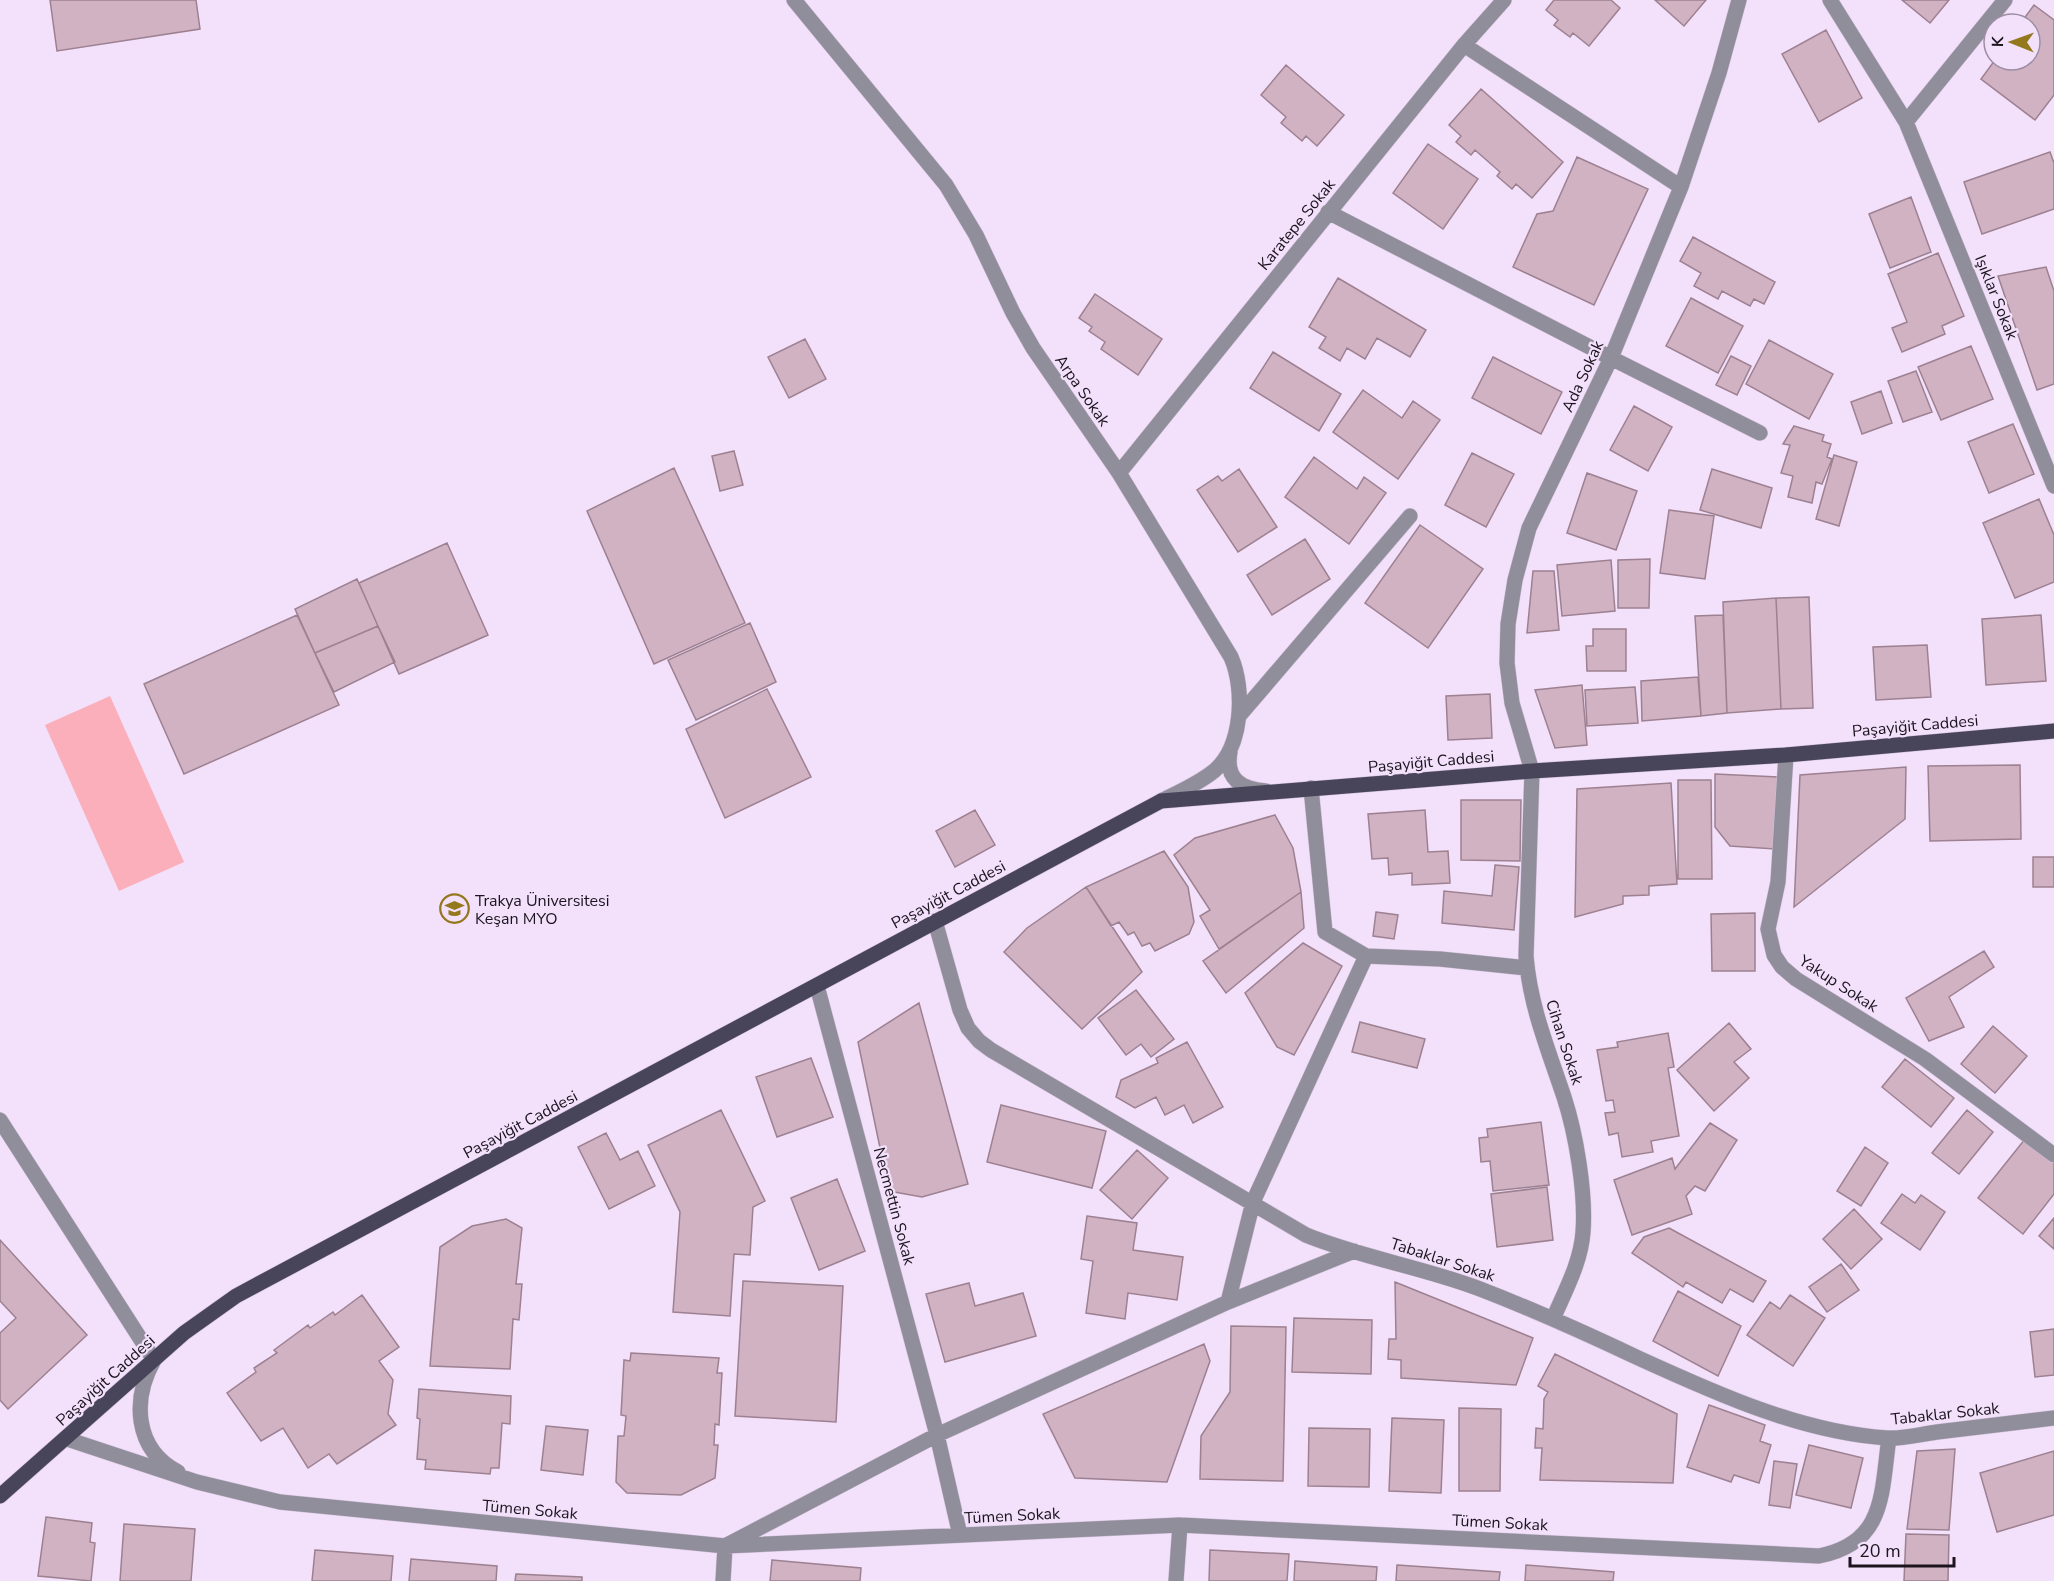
<svg xmlns="http://www.w3.org/2000/svg" width="2054" height="1581" viewBox="0 0 2054 1581" font-family="'Nunito Sans',sans-serif">
	<rect width="100%" height="100%" fill="#f3e0fb"/>
	<!-- green -->
	<path fill="#faafba" d="M110,696L184,862L119,891L45,725Z"/>
	<!-- building -->
	<path fill="#d0b2c3" stroke="#9d8191" stroke-width="1.5" d="M50,0H196L200,29L57,51Z
		M1554,0H1611L1620,8L1589,46L1573,33L1570,37L1554,25L1558,20L1546,10Z
		M1655,0H1706L1684,26Z
		M1902,0H1949L1930,23Z
		M2034,5L2054,20V95L2035,120L1981,79L1995,60H2030V24H2020Z
		M1826,30L1862,98L1819,122L1782,54Z
		M1286,65L1344,115L1317,146L1306,136L1302,141L1281,123L1286,117L1261,95Z
		M1481,89L1563,162L1532,198L1516,184L1512,189L1497,176L1500,172L1475,150L1471,155L1456,142L1461,136L1449,125Z
		M1428,144L1478,179L1443,229L1393,193Z
		M2050,152L2054,163V209L1982,234L1964,182Z
		M1577,157L1648,189L1594,305L1513,267L1537,214L1553,211Z
		M1911,197L1931,252L1890,268L1869,214Z
		M1693,237L1775,282L1764,304L1754,299L1750,306L1722,291L1718,299L1694,286L1701,273L1680,261Z
		M1938,253L1964,316L1942,326L1945,334L1902,352L1892,328L1907,322L1888,274Z
		M2046,267L2054,291V384L2037,390L1998,276Z
		M1338,278L1426,330L1410,357L1377,338L1365,359L1347,348L1340,361L1319,348L1326,337L1309,327Z
		M1095,294L1162,339L1138,375L1101,349L1105,342L1089,331L1092,327L1079,318Z
		M1691,298L1743,326L1718,373L1666,346Z
		M805,339L826,379L789,398L768,357Z
		M1769,340L1833,374L1809,419L1746,384Z
		M1971,346L1993,399L1941,420L1918,367Z
		M1273,352L1341,394L1319,431L1250,388Z
		M1731,356L1751,366L1737,395L1716,385Z
		M1493,357L1562,392L1541,434L1472,398Z
		M1916,371L1932,412L1903,422L1888,381Z
		M1363,390L1402,418L1413,401L1440,420L1398,479L1333,432Z
		M1881,391L1892,423L1862,434L1851,402Z
		M1634,406L1672,427L1648,471L1610,450Z
		M2013,424L2034,474L1989,493L1968,442Z
		M1794,426L1824,435L1822,441L1831,444L1827,457L1832,459L1822,484L1816,482L1812,503L1788,497L1793,476L1781,473L1790,445L1783,444Z
		M734,451L743,485L720,491L712,456Z
		M1472,453L1514,474L1486,527L1445,505Z
		M1834,455L1857,462L1839,526L1816,519Z
		M1314,457L1357,489L1364,477L1386,493L1349,544L1285,497Z
		M674,468L745,623L654,664L587,511Z
		M1239,469L1277,527L1238,552L1197,490L1218,476L1222,481Z
		M1712,469L1772,488L1761,528L1700,510Z
		M1587,473L1637,491L1616,550L1567,533Z
		M2039,499L2054,535V582L2015,598L1983,523Z
		M1669,510L1714,516L1705,579L1660,573Z
		M1420,525L1483,569L1428,648L1365,603Z
		M1305,539L1330,579L1272,615L1247,575Z
		M447,543L488,635L399,674L359,583Z
		M1650,559L1649,608H1618V560Z
		M1611,560L1615,611L1562,616L1557,565Z
		M1533,571H1554L1559,630L1527,633Z
		M357,579L378,626L315,653L295,609Z
		M1809,597L1813,708L1781,709L1776,598Z
		M1776,598L1781,709L1727,713L1723,602Z
		M297,615L339,705L184,774L144,684Z
		M1723,615L1727,713L1701,716L1695,616Z
		M2041,615L2046,681L1986,685L1982,619Z
		M750,623L776,682L696,720L668,660Z
		M378,626L395,662L334,692L315,653Z
		M1593,629H1626V671H1587L1586,646H1593Z
		M1927,645L1931,697L1876,700L1873,647Z
		M1698,677L1701,716L1642,721L1641,681Z
		M1582,685L1587,745L1555,748L1535,690Z
		M1635,687L1638,723L1587,726L1585,690Z
		M767,689L811,777L725,818L686,729Z
		M1490,694L1492,738L1448,740L1446,696Z
		M2020,765L2021,839L1930,841L1928,766Z
		M1906,767L1905,819L1794,907L1800,775Z
		M1715,774L1778,777L1775,849L1730,846L1715,827Z
		M1678,780H1711L1712,879H1678Z
		M1671,783L1677,884L1649,886V895L1623,896V904L1575,917L1577,789Z
		M1461,800H1521L1520,861L1461,860Z
		M975,810L995,845L955,867L936,831Z
		M1425,810L1428,852L1448,851L1450,883L1412,885V873L1389,875L1388,858L1372,859L1368,814Z
		M1275,815L1293,848L1301,892L1219,949L1200,916L1210,910L1174,855L1195,838Z
		M1164,851L1188,887L1194,922L1189,934L1155,951L1150,943L1142,946L1134,932L1128,935L1119,922L1111,926L1086,887Z
		M2033,857H2054V887H2033Z
		M1495,865L1519,867L1514,930L1442,923L1444,891L1492,896Z
		M1086,887L1142,972L1082,1029L1004,952L1027,928Z
		M1301,892L1304,928L1226,993L1203,961Z
		M1376,912L1398,915L1394,939L1373,936Z
		M1755,913V971H1712L1711,914Z
		M1303,943L1342,966L1294,1055L1277,1047L1245,993Z
		M1984,951L1994,967L1949,997L1964,1027L1929,1041L1906,998Z
		M1136,990L1174,1039L1151,1057L1141,1044L1126,1055L1098,1018Z
		M919,1003L968,1184L922,1197L889,1191L858,1042Z
		M1360,1022L1425,1039L1417,1068L1352,1052Z
		M1729,1023L1751,1049L1734,1062L1749,1078L1714,1111L1677,1070Z
		M1993,1026L2027,1056L1995,1093L1961,1064Z
		M1668,1033L1674,1067L1668,1068L1679,1136L1651,1141L1653,1152L1622,1157L1618,1133L1609,1135L1605,1113L1615,1112L1613,1100L1606,1101L1597,1050L1618,1047L1617,1042Z
		M1187,1042L1223,1107L1193,1123L1184,1105L1165,1115L1156,1097L1135,1108L1116,1097L1121,1080L1158,1063L1156,1058Z
		M811,1058L833,1117L777,1137L756,1077Z
		M1905,1059L1954,1098L1931,1127L1882,1087Z
		M1001,1105L1106,1131L1092,1188L987,1162Z
		M721,1110L765,1201L753,1207L750,1255L734,1254L730,1316L673,1312L680,1212L648,1145Z
		M1967,1110L1993,1132L1959,1174L1932,1153Z
		M1541,1122L1549,1185L1493,1191L1490,1161L1481,1162L1479,1138L1488,1137L1487,1129Z
		M1710,1123L1737,1140L1705,1191L1695,1186L1686,1196L1692,1214L1632,1235L1614,1180L1672,1158L1675,1169Z
		M606,1133L620,1160L638,1151L655,1186L609,1209L578,1147Z
		M2025,1139L2054,1162V1194L2023,1234L1978,1198Z
		M1865,1147L1888,1163L1861,1206L1837,1191Z
		M1137,1150L1168,1178L1132,1219L1100,1190Z
		M837,1179L865,1251L819,1270L791,1198Z
		M1547,1187L1553,1240L1497,1247L1491,1194Z
		M1902,1194L1915,1203L1921,1195L1945,1212L1920,1250L1881,1223Z
		M1854,1209L1882,1239L1851,1269L1823,1239Z
		M1087,1216L1137,1223L1133,1250L1183,1257L1177,1300L1128,1293L1125,1319L1086,1313L1093,1261L1081,1259Z
		M2054,1218V1249L2039,1236Z
		M506,1219L522,1228L516,1284H522L519,1320L513,1319L510,1369L430,1366L440,1247L472,1226Z
		M1669,1228L1766,1281L1753,1302L1730,1289L1722,1303L1686,1282L1683,1287L1632,1253L1644,1237Z
		M0,1240L87,1335L8,1409L0,1400V1333L16,1318L0,1301Z
		M1841,1264L1859,1290L1827,1312L1809,1287Z
		M743,1281L843,1286L836,1422L735,1416Z
		M1395,1282L1533,1338L1516,1385L1401,1378V1360L1388,1359L1389,1339H1396Z
		M969,1283L975,1306L1023,1293L1036,1336L945,1362L926,1294Z
		M1678,1291L1741,1326L1718,1376L1653,1341Z
		M362,1295L399,1347L379,1361L393,1380L388,1414L396,1425L337,1464L329,1454L308,1468L283,1428L261,1441L227,1393L256,1372L254,1368L277,1353L274,1350L308,1325L310,1328L333,1312L335,1315Z
		M1790,1295L1825,1318L1793,1366L1747,1335L1770,1302L1780,1309Z
		M1294,1318L1372,1320L1371,1374L1292,1372Z
		M1231,1326L1286,1327L1283,1481L1200,1479L1201,1436L1230,1392Z
		M2054,1329V1375L2035,1377L2030,1332Z
		M1204,1344L1210,1361L1167,1482L1075,1478L1043,1414Z
		M631,1353L719,1358L717,1373H722L719,1425L715,1424L714,1445H718L715,1478L681,1495L627,1493L616,1482L618,1436H624L626,1416L621,1415L624,1360L630,1361Z
		M1555,1354L1677,1414L1673,1483L1540,1480L1542,1448H1535L1536,1428L1543,1429L1544,1399L1548,1392L1538,1386Z
		M419,1389L511,1396L510,1424L502,1423L499,1468H491L490,1474L425,1469L426,1460L417,1459L420,1419L417,1418Z
		M1709,1405L1765,1425L1760,1441L1771,1445L1759,1483L1734,1475L1731,1482L1687,1467Z
		M1459,1408L1501,1409L1500,1491H1459Z
		M1392,1418L1444,1420L1441,1493L1389,1491Z
		M546,1426L588,1430L583,1475L541,1470Z
		M1309,1428L1370,1429L1369,1487L1308,1486Z
		M1809,1445L1863,1458L1851,1508L1796,1495Z
		M1955,1449L1949,1530L1907,1529L1917,1451Z
		M2054,1451V1515L1997,1532L1980,1473Z
		M1774,1461L1797,1464L1790,1508L1769,1505Z
		M46,1517L92,1523L90,1542L95,1543L91,1581L38,1576Z
		M124,1524L195,1529L191,1581H120Z
		M1906,1534L1949,1535L1948,1581H1904Z
		M315,1550L393,1556L391,1581H312Z
		M1210,1550L1289,1554L1287,1581H1209Z
		M411,1559L497,1566L496,1581H409Z
		M772,1560L861,1568L860,1581H770Z
		M1295,1561L1377,1567L1376,1581H1294Z
		M1397,1565L1500,1572L1499,1581H1396Z
		M1526,1565L1614,1572L1613,1581H1525Z
		M516,1574L582,1577V1581H515Z"/>
	<g fill="none" stroke-linecap="round" stroke-linejoin="round">
		<defs>
			<path id="minor" d="M794,0L946,185L976,235L1013,313L1033,348L1119,473L1231,657C1245,689 1243,747 1214,771C1198,784 1179,792 1161,801
				M1830,0L1906,122L2054,486
				M1464,45L1681,187
				M1906,122L2005,0
				M1328,212L1611,358L1760,433
				M1119,473L1464,45L1504,0
				M1239,716L1410,516
				M1230,752C1225,779 1241,789 1266,791
				M1786,755L1778,882L1768,929L1774,955L1782,967L1796,979L1925,1059L2054,1155
				M1311,788L1325,932L1366,956L1440,959L1527,968
				M935,921L960,1010L968,1028L979,1041L991,1050L1306,1235C1362,1258 1423,1267 1480,1289C1532,1309 1583,1332 1634,1356C1713,1392 1799,1432 1887,1438C1903,1439 1921,1434 1937,1432C1976,1427 2015,1423 2054,1418
				M817,986L937,1435L960,1535
				M0,1120L154,1360C132,1399 134,1449 178,1472
				M1228,1302L1253,1202L1366,956
				M1553,1319C1565,1291 1581,1262 1583,1232C1586,1193 1576,1134 1564,1097C1548,1049 1530,1006 1526,956L1532,771L1512,703L1507,663L1508,624L1515,580L1529,528L1611,358L1681,187L1719,73L1739,0
				M67,1439L197,1482L280,1502L725,1546L1180,1525L1819,1556C1886,1543 1881,1493 1889,1438
				M723,1581L725,1546L937,1435L1228,1302L1354,1251
				M1176,1581L1180,1525"/>
			<path id="major" d="M0,1496L184,1333L236,1296L1161,801L1532,771L1786,755L2054,731"/>
		</defs>
		<!-- minor casing -->
		<use href="#minor" stroke="#d0bfd8" stroke-width="16"/>
		<!-- major casing -->
		<use href="#major" stroke="#d0bfd8" stroke-width="16"/>
		<!-- minor -->
		<use href="#minor" stroke="#8f8e9a" stroke-width="15"/>
		<!-- major -->
		<use href="#major" stroke="#48455a" stroke-width="15"/>
	</g>
	<!-- icons -->
	<defs>
		<symbol id="university-ring" viewBox="-11 -11 22 22"><circle r="9.5" fill="#f3e0fb" stroke="#93781e" stroke-width="1.5"/><path d="M0-5L7-2L0 1L-7-2ZM-4 1L0 2.5L4 1V4Q0 6-4 4Z" fill="#93781e"/></symbol>
	</defs>
	<g fill-rule="evenodd">
		<use href="#university-ring" x="438" y="892" width="33" height="33"/>
	</g>
	<g text-anchor="middle" stroke-width="4.5" stroke-linejoin="round" paint-order="stroke">
		<!-- street labels -->
		<g font-size="16" fill="#1b141e" stroke="#f3e0fb">
			<text transform="translate(1296 224) rotate(-51)" y="6">Karatepe Sokak</text>
			<text transform="translate(1997 297) rotate(68)" y="6">Işıklar Sokak</text>
			<text transform="translate(1582 376) rotate(-65)" y="6">Ada Sokak</text>
			<text transform="translate(1083 390) rotate(55)" y="6">Arpa Sokak</text>
			<text transform="translate(1915 725) rotate(-5)" y="6">Paşayiğit Caddesi</text>
			<text transform="translate(1431 761) rotate(-5)" y="6">Paşayiğit Caddesi</text>
			<text transform="translate(948 894) rotate(-28)" y="6">Paşayiğit Caddesi</text>
			<text transform="translate(1839 983) rotate(33)" y="6">Yakup Sokak</text>
			<text transform="translate(1565 1042) rotate(72)" y="6">Cihan Sokak</text>
			<text transform="translate(520 1124) rotate(-28)" y="6">Paşayiğit Caddesi</text>
			<text transform="translate(895 1206) rotate(75)" y="6">Necmettin Sokak</text>
			<text transform="translate(1443 1259) rotate(18)" y="6">Tabaklar Sokak</text>
			<text transform="translate(105 1380) rotate(-42)" y="6">Paşayiğit Caddesi</text>
			<text transform="translate(1945 1413) rotate(-6)" y="6">Tabaklar Sokak</text>
			<text transform="translate(530 1509) rotate(5)" y="6">Tümen Sokak</text>
			<text transform="translate(1012 1515) rotate(-3)" y="6">Tümen Sokak</text>
			<text transform="translate(1500 1522) rotate(3)" y="6">Tümen Sokak</text>
		</g>
		<!-- poi labels -->
		<g font-size="16" fill="#1b141e" stroke="#f3e0fb" text-anchor="start">
			<text x="475" y="906">Trakya Üniversitesi<tspan x="475" dy="18">Keşan MYO</tspan></text>
		</g>
	</g>
	<!-- north arrow -->
	<g transform="translate(2012 42) rotate(271)"><circle r="28" fill="#f3e0fb" stroke="#9d8ea3" stroke-width="1.5"/>
	<path d="M0-4.5L10 22L0 15L-10 22Z" fill="#93781e"/>
	<text y="-9" font-size="16" font-weight="bold" text-anchor="middle" fill="#1b141e">K</text>
	</g>
	<!-- scale -->
	<path d="M1850 1557v9h104v-9" fill="none" stroke="#1b141e" stroke-width="3"/>
	<text x="1859" y="1557" font-size="18" fill="#1b141e" stroke="#f3e0fb" stroke-width="4.5" paint-order="stroke">20 m</text>
</svg>
